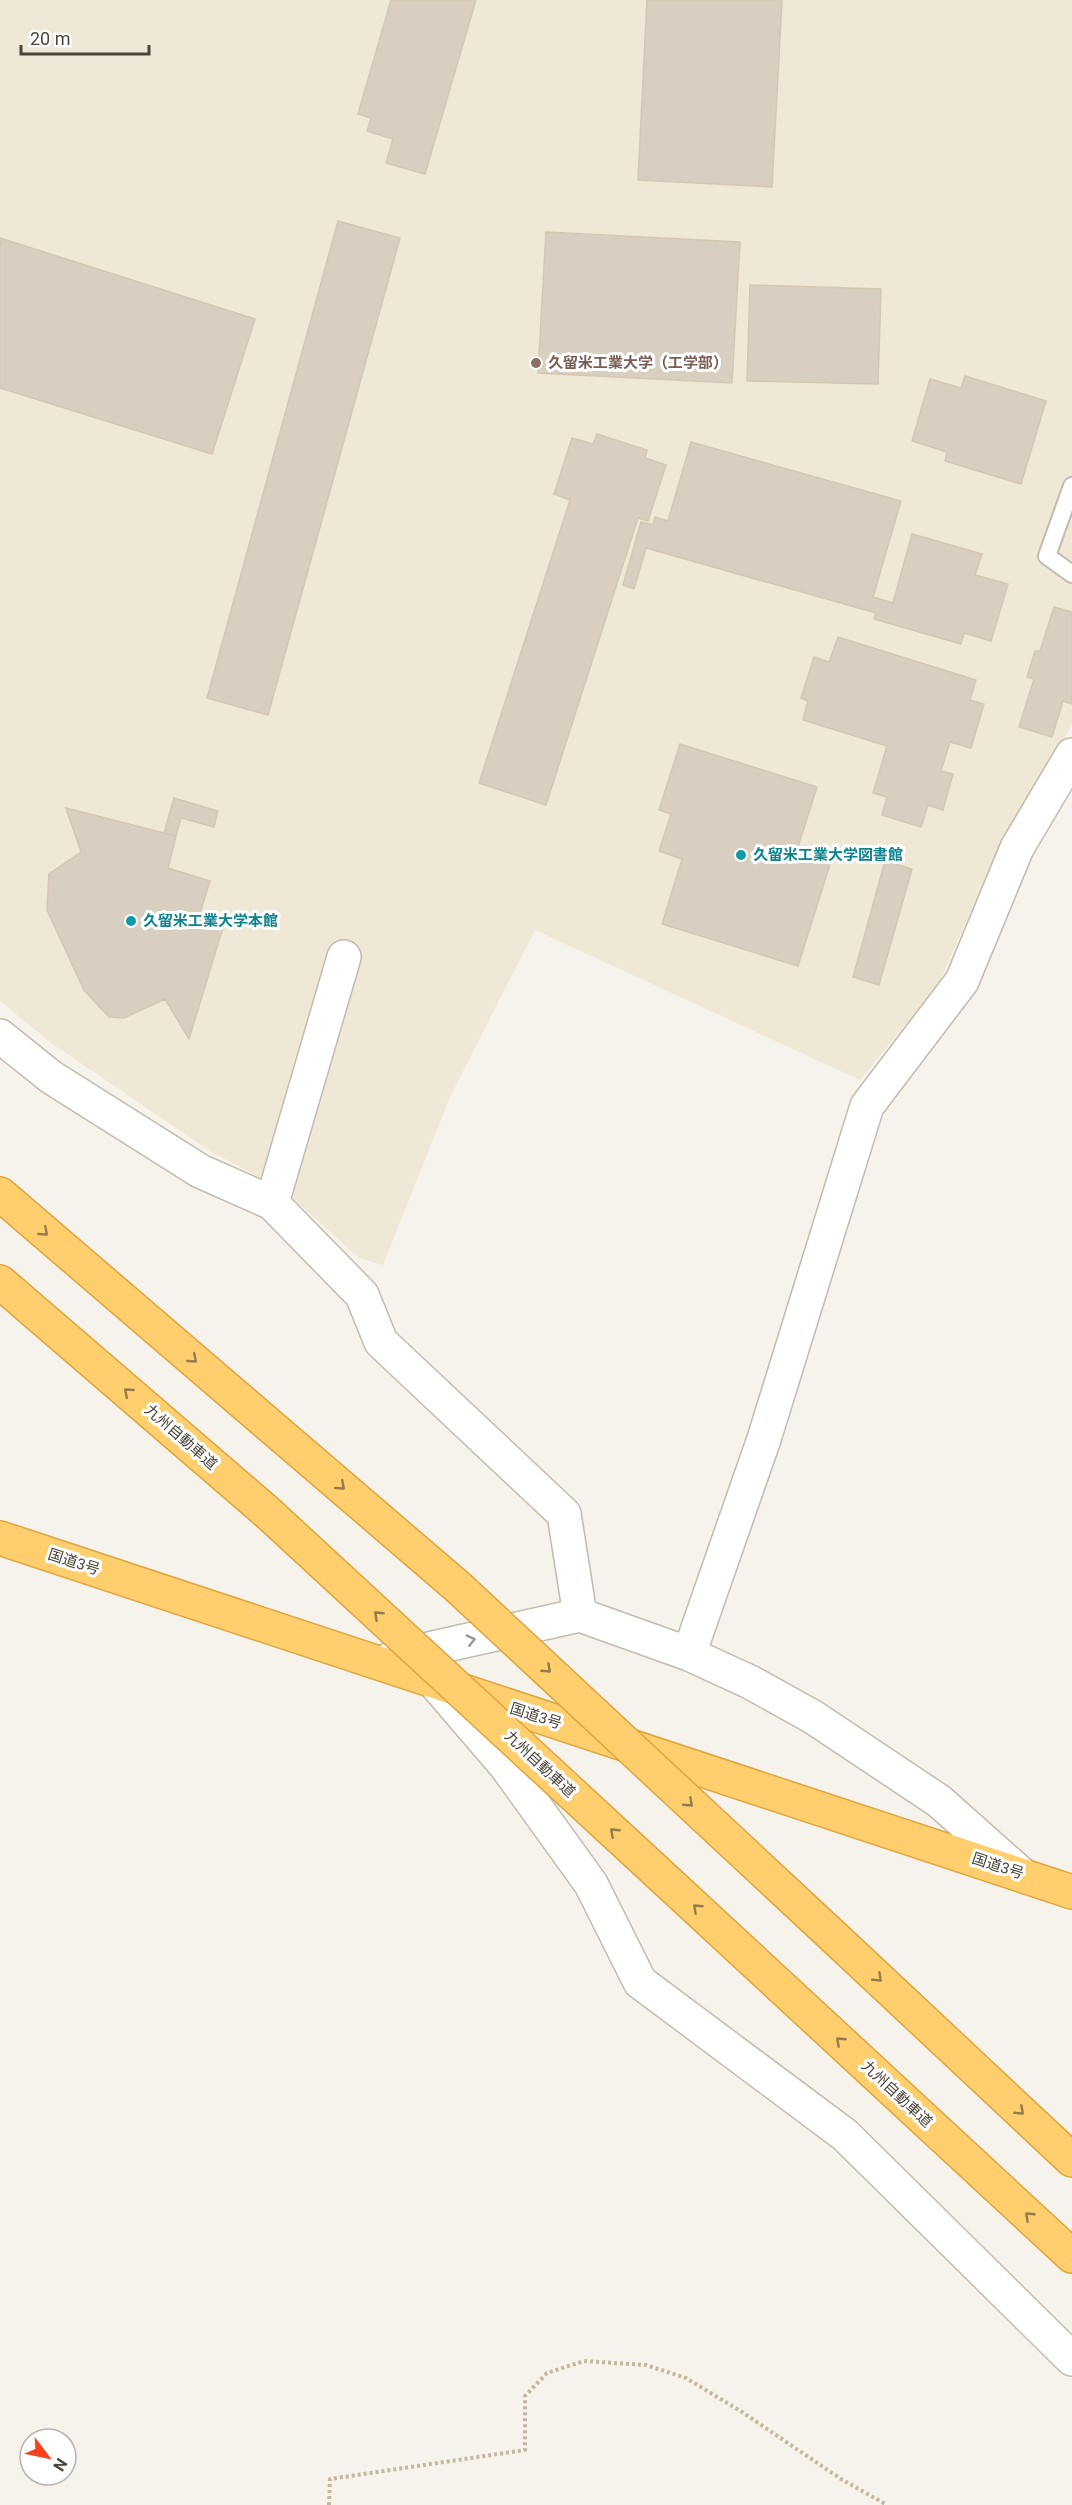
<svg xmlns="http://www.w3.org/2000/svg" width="1072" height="2505" viewBox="0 0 1072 2505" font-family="Roboto,'Noto Sans JP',sans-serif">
	<rect width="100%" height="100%" fill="#f6f3ec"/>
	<!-- education -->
	<path fill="#efe8d6" d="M0,0H1072V725L981,889L937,987L860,1080L535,930L451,1095L383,1265L359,1258L285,1191L210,1151L51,1043L0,1001Z"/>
	<!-- building -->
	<path fill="#d8cfc1" stroke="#d3c7b4" stroke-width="1.5" d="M391,0H476L425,174L386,163L393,139L367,131L371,118L358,114Z
		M647,0H782L772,187L638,180Z
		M338,221L400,238L268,715L207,698Z
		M546,232L740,242L732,383L538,373Z
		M0,238L255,319L212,454L0,388Z
		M750,285L881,289L878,384L747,381Z
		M965,376L1046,401L1021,484L945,461L947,452L912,441L930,379L961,388Z
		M597,434L647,450L645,458L666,465L648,521L638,518L546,805L479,783L570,500L554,494L572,438L593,444Z
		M691,442L901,501L873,597L893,603L912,534L982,554L975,575L1008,584L991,641L964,633L961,644L874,619L876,613L646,548L634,589L623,585L641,522L653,525L655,517L668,521Z
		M1054,607L1072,612V704L1063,701L1052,737L1019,727L1034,679L1027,677L1035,651H1040Z
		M838,637L976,680L970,700L984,704L971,748L950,742L941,771L953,774L943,810L928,805L921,827L882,815L887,797L873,793L887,746L803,720L808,701L801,698L814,657L829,662Z
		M680,744L817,787L797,850L831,861L798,966L662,924L682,859L659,851L671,814L659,810Z
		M174,798L218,811L214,827L181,818L176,836L164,833Z
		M66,808L176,836L168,868L210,881L198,919L224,924L189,1039L165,999L124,1018L109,1017L84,990L47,910L49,874L81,852Z
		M885,861L912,869L879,985L853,977Z"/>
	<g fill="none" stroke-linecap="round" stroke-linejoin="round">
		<defs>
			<path id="lane" d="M1072,486L1047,556L1072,574"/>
			<path id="street" d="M0,1036L51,1077L200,1171L272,1203L362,1295L381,1342L564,1514L580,1615
				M272,1203L344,957
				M689,1654L764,1439L867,1106L962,981L1017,848L1072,755
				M393,1657L580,1615L689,1654L750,1682L813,1717L939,1801L1020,1873
				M434,1682L506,1766L591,1884L640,1982L845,2135L1072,2359"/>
			<path id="highway" d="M0,1194L458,1587
				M0,1282L267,1512
				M0,1538L1072,1892
				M657,1872L1072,2256
				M835,1938L1072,2160"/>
		</defs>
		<!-- lane casing -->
		<use href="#lane" stroke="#c2bbae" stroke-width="20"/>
		<!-- street casing -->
		<use href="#street" stroke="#c2bbae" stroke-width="36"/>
		<!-- highway casing -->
		<use href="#highway" stroke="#e0a43c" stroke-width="36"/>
		<!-- path -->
		<path stroke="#c4b79f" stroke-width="4" stroke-dasharray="3 3" stroke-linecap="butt" d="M329,2505L330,2479L525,2450V2396L547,2373L584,2361L646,2365L686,2378L742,2412L841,2479L887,2505"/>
		<!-- lane -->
		<use href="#lane" stroke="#fff" stroke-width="16"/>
		<!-- street -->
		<use href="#street" stroke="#fff" stroke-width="33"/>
		<!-- highway -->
		<use href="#highway" stroke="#ffcf6e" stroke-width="33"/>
		<defs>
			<path id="highway-bridge" d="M267,1512L657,1872
				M458,1587L835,1938"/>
		</defs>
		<!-- highway-bridge casing -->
		<use href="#highway-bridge" stroke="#e0a43c" stroke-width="36" stroke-linecap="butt"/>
		<!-- highway-bridge -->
		<use href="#highway-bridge" stroke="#ffcf6e" stroke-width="33"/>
	</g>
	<!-- one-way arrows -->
	<defs><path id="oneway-chevron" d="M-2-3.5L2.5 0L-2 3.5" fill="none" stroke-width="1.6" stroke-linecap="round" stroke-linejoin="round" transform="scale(1.5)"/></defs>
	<g stroke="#937c4e">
		<use href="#oneway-chevron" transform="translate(44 1232) rotate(41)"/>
		<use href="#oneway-chevron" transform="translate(193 1359) rotate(41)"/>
		<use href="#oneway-chevron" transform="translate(128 1392) rotate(-139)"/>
		<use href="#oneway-chevron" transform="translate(341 1486) rotate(41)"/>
		<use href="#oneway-chevron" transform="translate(378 1615) rotate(-137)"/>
		<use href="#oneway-chevron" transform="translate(547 1669) rotate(43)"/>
		<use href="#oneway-chevron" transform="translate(689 1803) rotate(43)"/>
		<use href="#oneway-chevron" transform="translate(614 1832) rotate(-137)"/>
		<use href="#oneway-chevron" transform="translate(697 1908) rotate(-137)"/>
		<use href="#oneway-chevron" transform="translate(878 1978) rotate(43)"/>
		<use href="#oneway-chevron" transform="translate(840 2041) rotate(-137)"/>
		<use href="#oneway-chevron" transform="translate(1020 2111) rotate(43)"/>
		<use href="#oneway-chevron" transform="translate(1029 2216) rotate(-137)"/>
	</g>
	<use stroke="#9c9892" href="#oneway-chevron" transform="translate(471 1640) rotate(-13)"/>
	<!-- markers -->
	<circle fill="#8d6e63" stroke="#fff" stroke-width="2" cx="536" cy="363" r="6"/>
	<g fill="#0f9aa8" stroke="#fff" stroke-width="2">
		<circle cx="741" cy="855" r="6"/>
		<circle cx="131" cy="921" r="6"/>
	</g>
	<g text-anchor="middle" stroke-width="6" stroke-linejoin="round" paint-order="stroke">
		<!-- education labels -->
		<g font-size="15" font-weight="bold" fill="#785e54" stroke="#fff" text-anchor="start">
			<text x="548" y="368">久留米工業大学（工学部）</text>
		</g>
		<!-- culture labels -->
		<g font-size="15" font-weight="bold" fill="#0d838f" stroke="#fff" text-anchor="start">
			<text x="753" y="860">久留米工業大学図書館</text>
			<text x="143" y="926">久留米工業大学本館</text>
		</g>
		<!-- street labels -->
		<g font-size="15" fill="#4b4439" stroke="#fff">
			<text transform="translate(181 1437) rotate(41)" y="5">九州自動車道</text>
			<text transform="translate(74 1562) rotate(18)" y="5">国道3号</text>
			<text transform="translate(536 1716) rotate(18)" y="5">国道3号</text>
			<text transform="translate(540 1764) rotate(43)" y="5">九州自動車道</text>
			<text transform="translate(998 1866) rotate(18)" y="5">国道3号</text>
			<text transform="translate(897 2094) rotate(43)" y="5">九州自動車道</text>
		</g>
	</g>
	<!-- north arrow -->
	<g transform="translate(48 2457) rotate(122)"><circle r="28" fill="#ffffff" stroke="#b7b4b0" stroke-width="1.5"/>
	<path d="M0-4.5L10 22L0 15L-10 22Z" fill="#fc3f1d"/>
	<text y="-9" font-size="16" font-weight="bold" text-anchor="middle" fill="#4b4439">N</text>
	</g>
	<!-- scale -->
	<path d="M21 45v9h128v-9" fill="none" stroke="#4b4439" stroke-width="3"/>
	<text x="30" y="45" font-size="18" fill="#4b4439" stroke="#ffffff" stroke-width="4.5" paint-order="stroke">20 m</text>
</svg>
